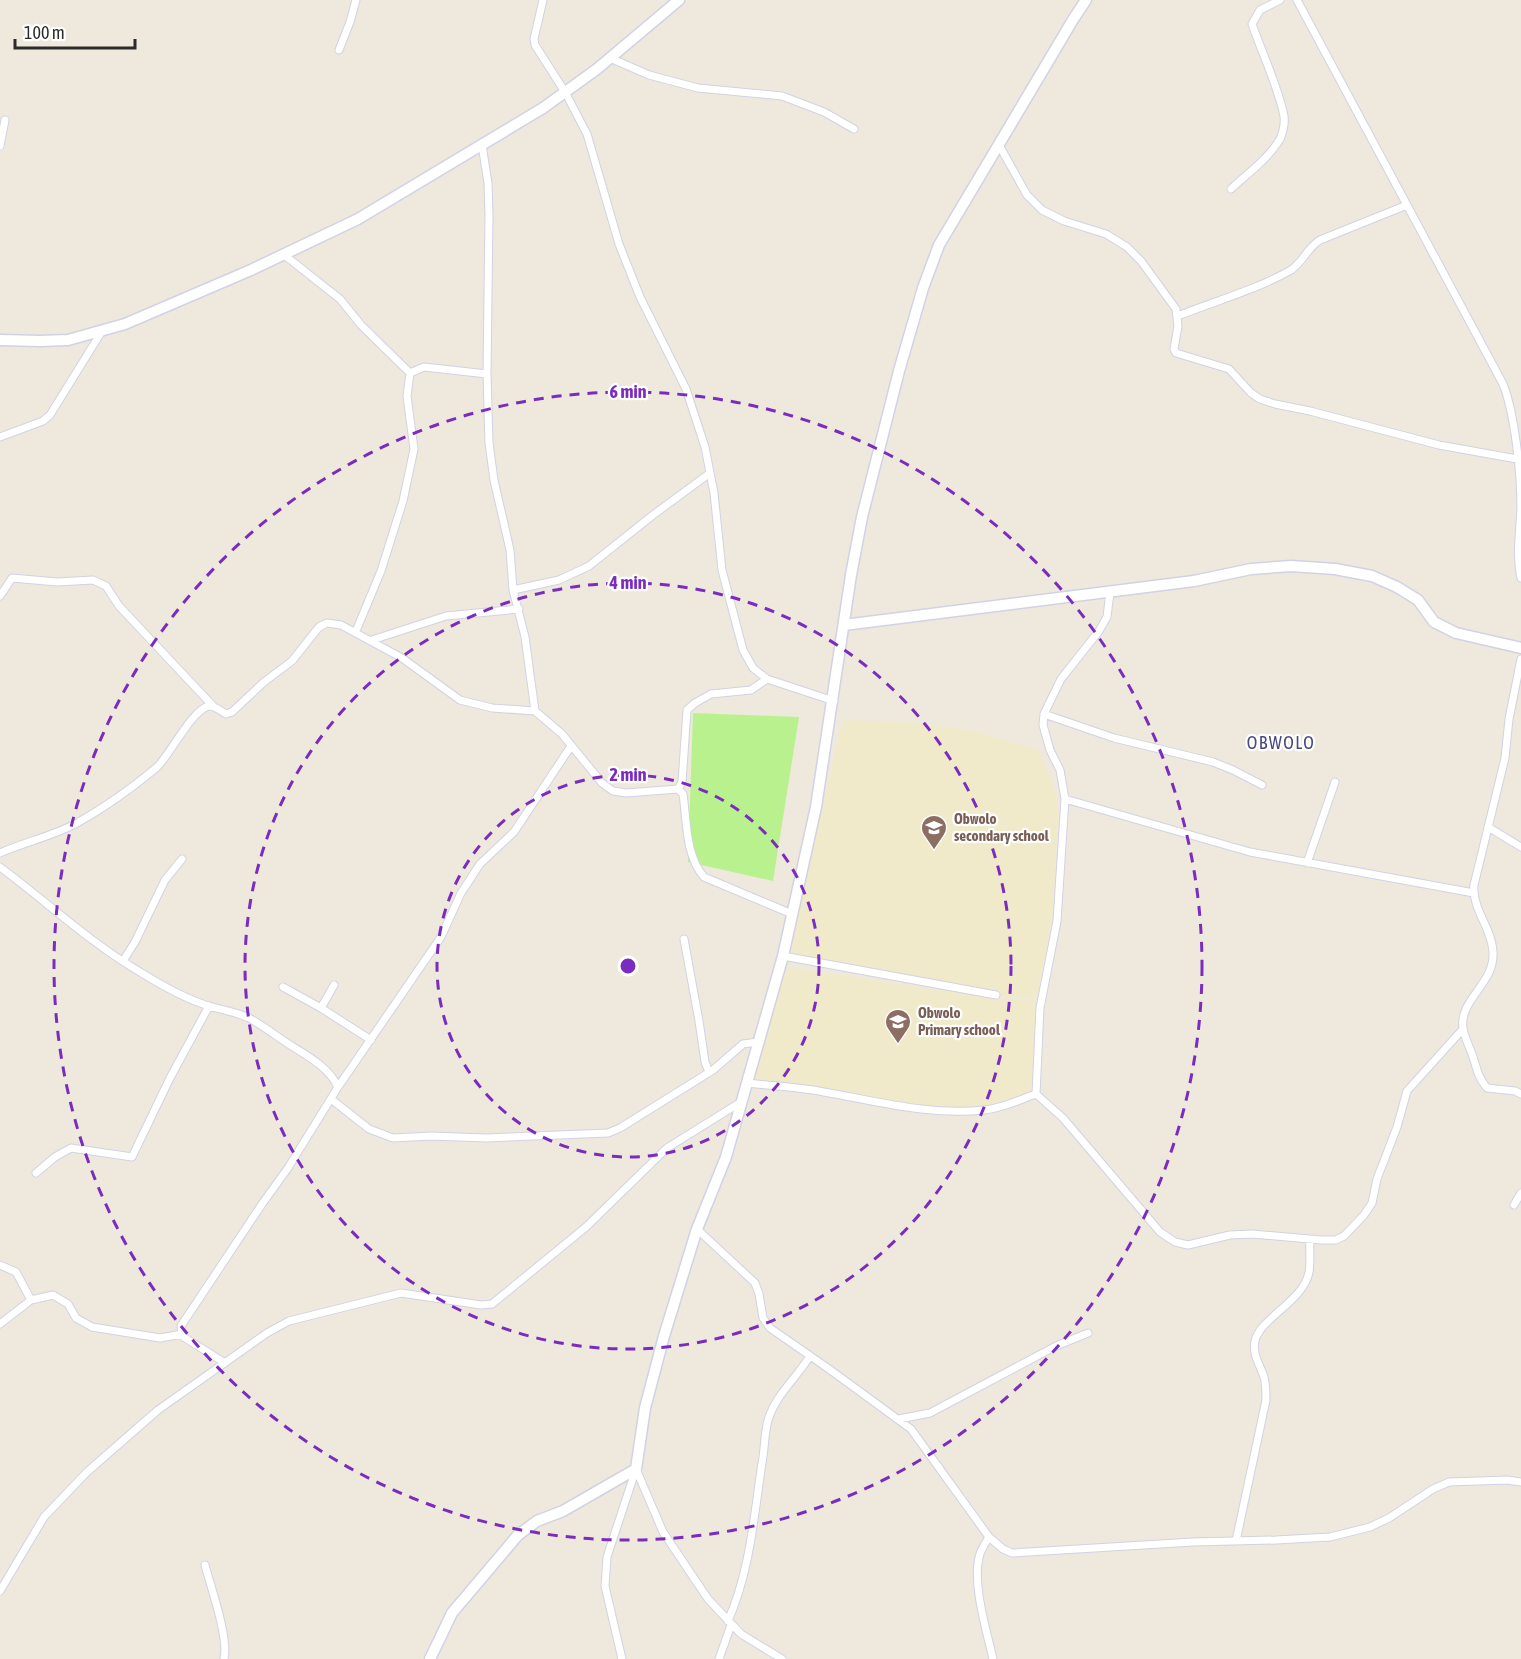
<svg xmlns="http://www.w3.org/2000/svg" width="1521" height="1659" viewBox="0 0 1521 1659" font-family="'Asap Condensed',sans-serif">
	<rect width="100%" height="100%" fill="#eee9dc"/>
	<!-- education -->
	<path fill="#f1eaca" d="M843,720L915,723L973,731L1038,750L1058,799L1054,903L1038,997H1004L787,954Z
		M785,967L1004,999H1035L1037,1008L1033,1092L1018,1100L989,1107L965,1109L908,1106L750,1082Z"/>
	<!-- pitch -->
	<path fill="#b9f18f" d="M693,713L799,717L773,881L688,862Z"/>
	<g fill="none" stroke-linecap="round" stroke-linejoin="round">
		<defs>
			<path id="street" d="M543,0L534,39L535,45L565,92L587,134L619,244L640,297L686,389L705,447L714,493L722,570L743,650L753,668L767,679L834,701
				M1297,0L1503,384C1515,414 1521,474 1521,508C1520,530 1516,555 1521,578
				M339,50L350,22L356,0
				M610,58L649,75L698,88L782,96L824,112L854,129
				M482,145L488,183L489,215L487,374L489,443L494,480L510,550L513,590L525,637L535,711
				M999,145L1027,195L1042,210L1064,221L1106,234L1127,247L1141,261L1176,309L1178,326L1174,349L1176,353L1229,369L1251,393L1260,399L1275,404L1310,411L1439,445L1517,459
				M0,146L5,120
				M1231,189C1247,174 1269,158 1280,139C1283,132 1285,124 1284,116C1278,86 1262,53 1252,24L1260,10L1280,0
				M283,254L340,299L361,325L410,373L407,396L414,449L403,501L381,571L356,631
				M1178,316C1215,301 1256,290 1291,270C1303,262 1308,247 1320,240L1407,205
				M410,373L424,367L487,374
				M0,437L43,421L50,415L102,331
				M513,590L559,580L589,566L653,515L710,473
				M1110,592L1107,617L1099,631L1061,679L1044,714L1043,725L1050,750L1060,770L1065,799L1057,921L1040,1008L1036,1094L1063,1118L1160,1232L1175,1242L1188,1245L1230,1235L1252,1234L1321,1240H1336L1344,1236L1364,1215L1372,1203L1377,1179L1397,1127L1407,1091L1463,1029
				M0,596L12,578L57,582L93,580L106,586L119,606L213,706
				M372,640L446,616L519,609
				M1521,659L1509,719L1505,758L1474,885C1472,910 1492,928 1493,952C1495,984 1459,999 1463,1028C1464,1036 1469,1046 1472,1054C1477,1068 1477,1076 1487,1088L1515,1091L1521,1094
				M1044,714L1114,738L1213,762L1233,770L1262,785
				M678,789L682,782L687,710L695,703L711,694L751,690L767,679
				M1065,799L1250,852L1474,893
				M1488,827L1521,847
				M0,853C25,842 53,836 77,823C104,808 132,788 156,768C170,756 191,710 209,706C215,706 221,711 226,714L232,712L264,682L292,661L319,627L327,623L341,625L402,658L460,700L492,708L535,711L562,734L602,783L613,791L626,793L678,789L683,794C687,821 685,855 704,877L792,914
				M1307,863L1335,782
				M0,867C47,902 89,942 140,972C161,985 185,999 209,1006C222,1010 236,1012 249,1018C262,1025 275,1035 287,1043C306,1055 329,1067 338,1087
				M684,939L699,1021L705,1062L709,1072
				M783,956L996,995
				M123,961L135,942L165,880L182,859
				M283,987L321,1008L371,1040
				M321,1008L334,985
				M747,1083C773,1086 799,1087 824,1092C877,1101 930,1116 984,1110C1004,1108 1018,1100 1036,1094
				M331,1099L369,1129L393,1138L431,1136L486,1138L608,1133L620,1128L713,1070L743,1044L758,1042
				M36,1173L55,1157L71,1148L132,1157L170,1078L209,1006
				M1514,1205L1521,1193
				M697,1229L755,1283L759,1294L763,1318L770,1328L829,1369L911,1429L989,1537L1003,1549L1012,1553L1193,1542L1276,1540L1330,1537L1370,1527L1389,1518L1433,1489L1449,1482L1507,1480L1521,1482
				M0,1265L16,1272L31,1300
				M0,1324L31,1300L53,1295L68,1304L76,1318L92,1327L160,1338L182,1334
				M225,1363L182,1336L181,1326L262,1204L288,1168L338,1087L441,937L461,893L480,864L514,832L571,746
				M899,1419L930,1413L1056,1346L1088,1333
				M636,1469L663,1532L708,1599L741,1634L782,1659
				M989,1537C986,1542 982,1548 980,1554C971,1581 987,1632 993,1659
				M1236,1541L1266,1400C1266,1392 1266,1384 1264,1377C1260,1365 1252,1354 1255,1341C1260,1318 1304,1301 1309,1272C1311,1262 1309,1250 1310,1239
				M205,1565C211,1588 229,1638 224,1659
				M0,1591L44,1517L87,1472L158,1410L267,1333L289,1321L401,1293L481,1305L492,1304L586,1227L667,1148L741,1102
				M728,1621C750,1571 754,1516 762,1463C765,1449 764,1431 769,1417C777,1394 797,1377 810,1356
				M622,1659L605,1586L607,1557L636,1469
				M719,1659L731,1625"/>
			<path id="secondary" d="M0,340L40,341L68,340L125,324L251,270L358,219L543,108L597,69L679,0
				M844,625L1194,581L1251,569L1291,566L1335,569L1372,576L1397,587L1418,600L1434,622L1456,633L1521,648
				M430,1659L452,1613L518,1535L537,1521L563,1511L636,1469L645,1408L664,1336L697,1229L726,1157L783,956L816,807L851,575L862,517L899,371L923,288L939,245L1074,18L1086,0"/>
		</defs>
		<!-- street casing -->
		<use href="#street" stroke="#d1d2e5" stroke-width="9"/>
		<!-- secondary casing -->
		<use href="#secondary" stroke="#d1d2e5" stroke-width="13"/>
		<!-- street -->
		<use href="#street" stroke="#fff" stroke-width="7"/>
		<!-- secondary -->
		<use href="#secondary" stroke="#fff" stroke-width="10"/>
	</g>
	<!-- distance rings -->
	<g fill="none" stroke="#7b2cbf" stroke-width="3" stroke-dasharray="10 8">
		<circle cx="628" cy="966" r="191"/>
		<circle cx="628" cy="966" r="383"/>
		<circle cx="628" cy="966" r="574"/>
	</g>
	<!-- icons -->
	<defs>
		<symbol id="school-pin" viewBox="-11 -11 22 30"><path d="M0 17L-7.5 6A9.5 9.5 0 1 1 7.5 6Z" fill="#8d6e63" stroke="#fff"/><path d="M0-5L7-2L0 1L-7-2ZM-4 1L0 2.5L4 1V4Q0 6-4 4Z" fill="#fff"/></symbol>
	</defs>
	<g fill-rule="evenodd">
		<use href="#school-pin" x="919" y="813" width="30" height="40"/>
		<use href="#school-pin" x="883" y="1007" width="30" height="40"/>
	</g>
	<g text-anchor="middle" stroke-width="4.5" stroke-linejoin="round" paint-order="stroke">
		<!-- education labels -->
		<g font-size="15" font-weight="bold" fill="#785e54" stroke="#fff" text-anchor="start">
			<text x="954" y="824">Obwolo<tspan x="954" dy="17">secondary school</tspan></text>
			<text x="918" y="1018">Obwolo<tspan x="918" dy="17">Primary school</tspan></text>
		</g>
		<!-- quarter labels -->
		<g font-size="18" letter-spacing="1.5" fill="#47497f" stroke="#fff">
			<text x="1281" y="749">OBWOLO</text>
		</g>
	</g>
	<circle cx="628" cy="966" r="9" fill="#7b2cbf" stroke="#fff" stroke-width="3"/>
	<g font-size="18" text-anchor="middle" font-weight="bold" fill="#7b2cbf" stroke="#fff" stroke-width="4.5" stroke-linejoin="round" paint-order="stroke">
		<text x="628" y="398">6 min</text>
		<text x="628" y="589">4 min</text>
		<text x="628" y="781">2 min</text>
	</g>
	<!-- scale -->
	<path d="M15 39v9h120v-9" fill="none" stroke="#2b2b2b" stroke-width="3"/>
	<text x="24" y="39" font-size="18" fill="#2b2b2b" stroke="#ffffff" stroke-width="4.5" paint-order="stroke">100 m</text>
</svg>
